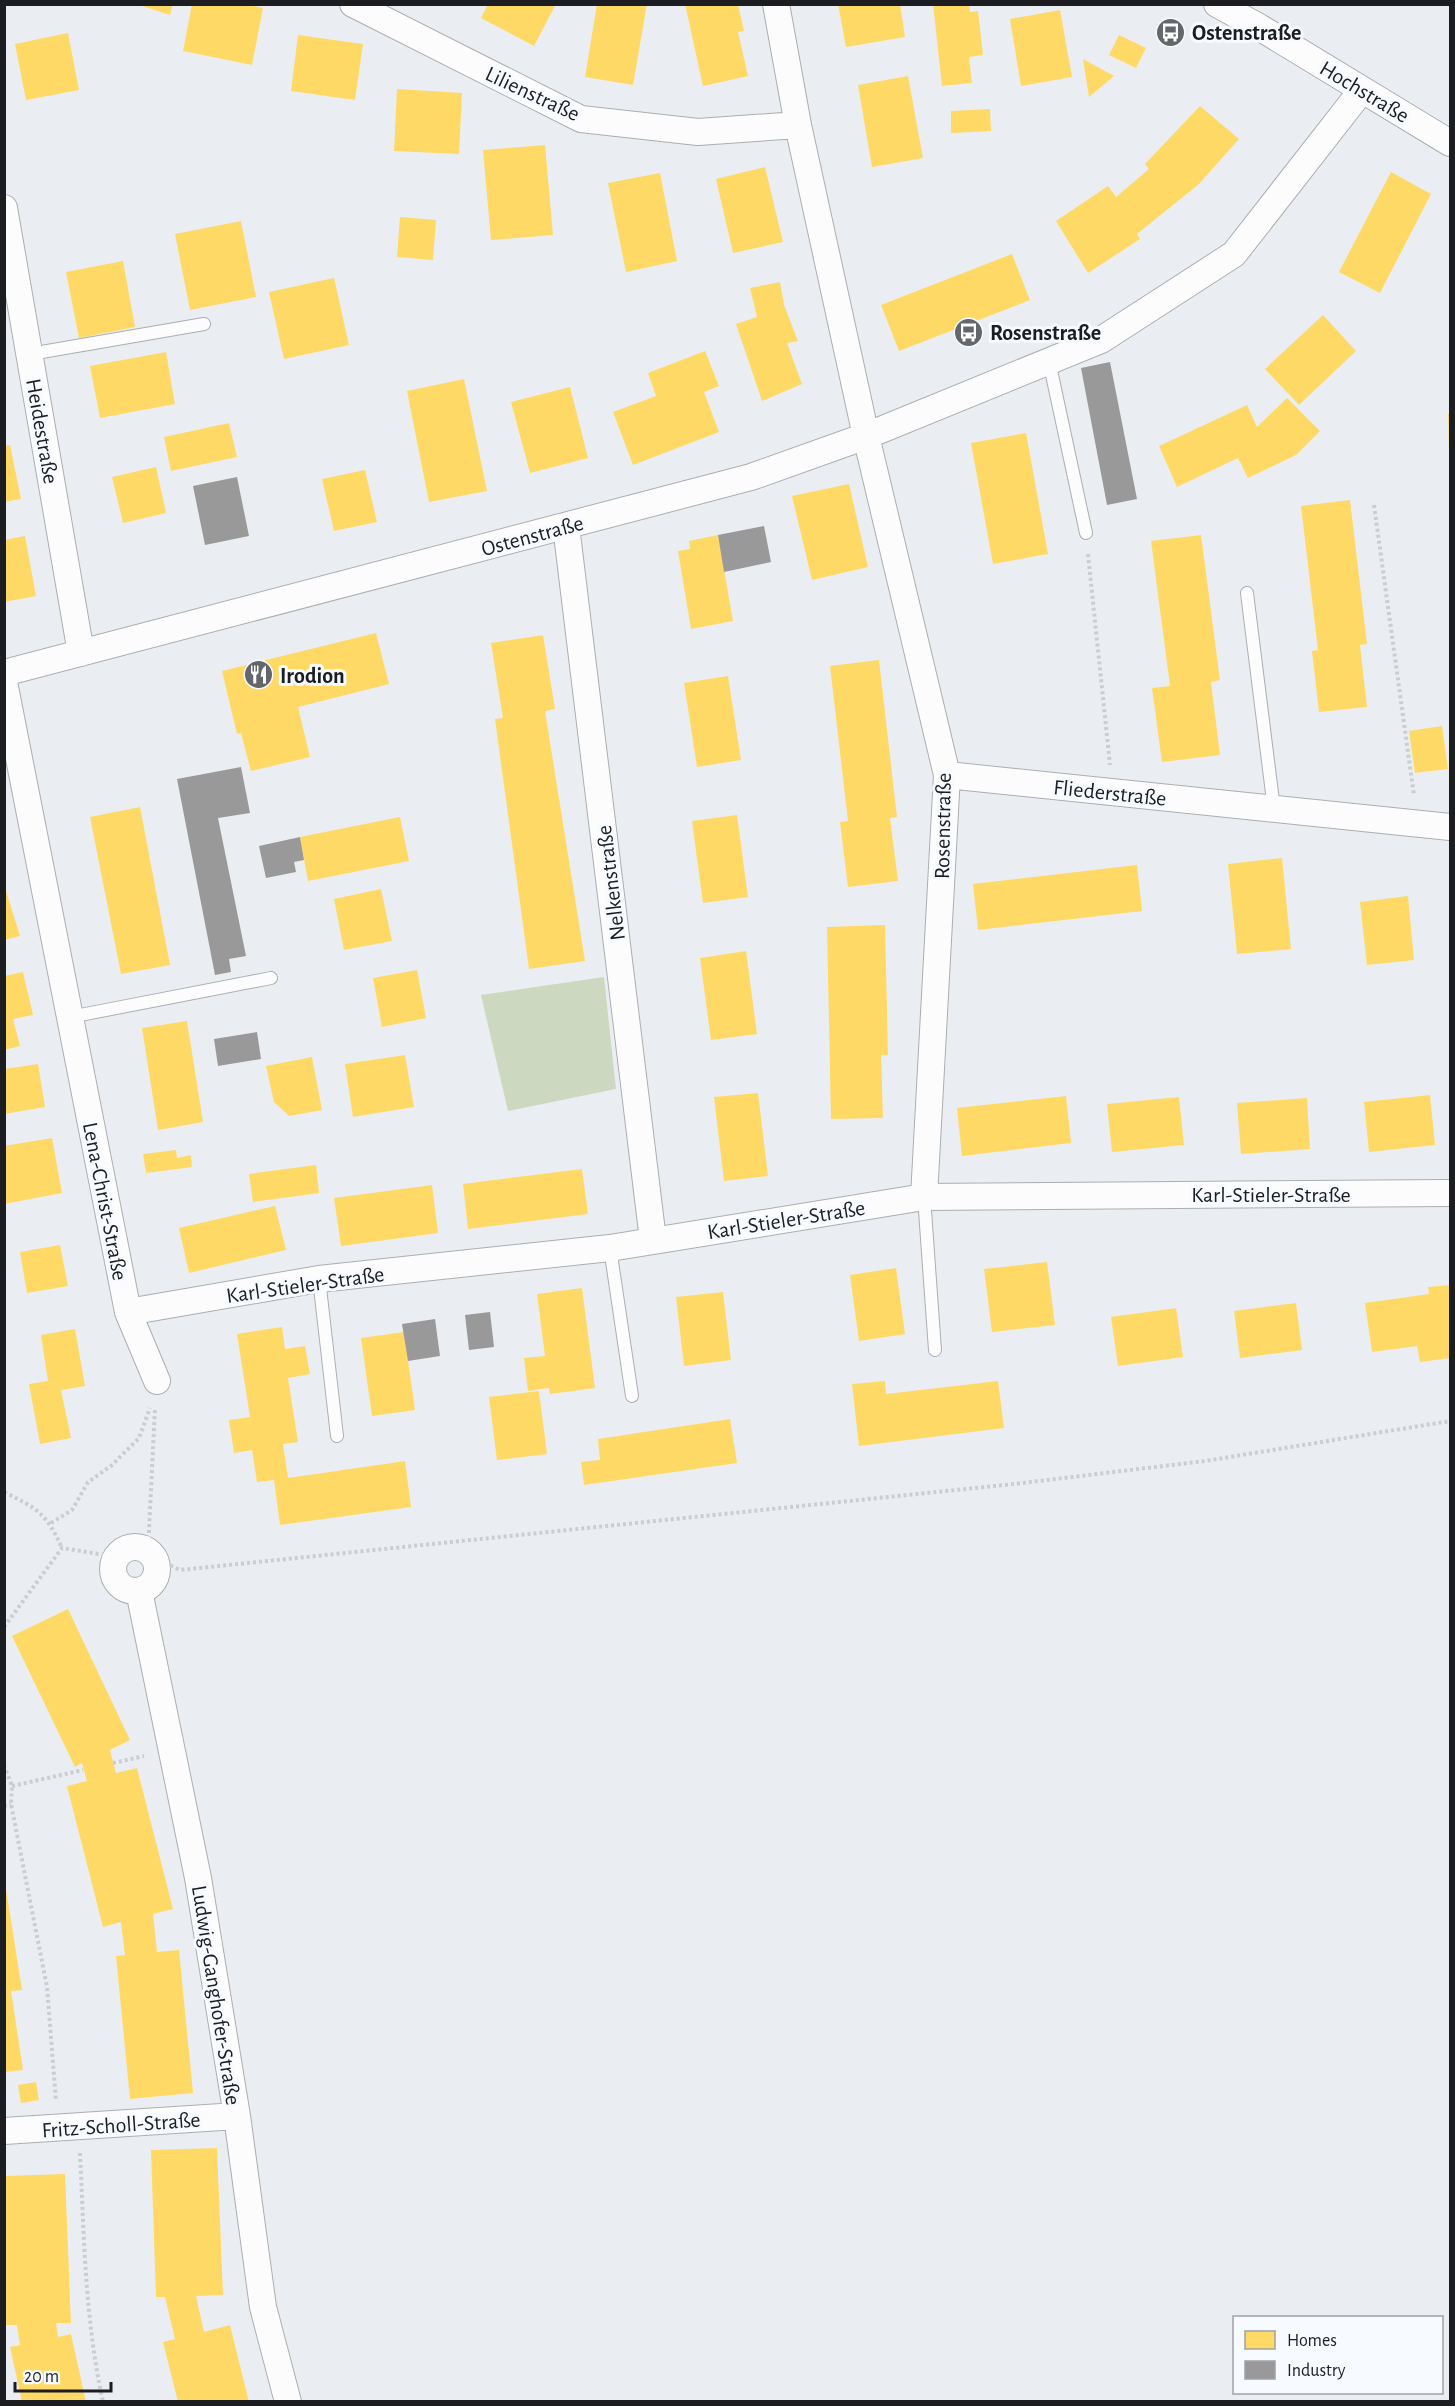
<svg xmlns="http://www.w3.org/2000/svg" width="1455" height="2406" viewBox="0 0 1455 2406" font-family="'Alegreya Sans',sans-serif">
	<rect width="100%" height="100%" fill="#eaeef2"/>
	<!-- green -->
	<path fill="#ccd9c0" d="M604,977L616,1089L508,1111L481,995Z"/>
	<!-- homes -->
	<path fill="#ffd966" d="M136,4H173L170,15Z
		M192,4H246L263,8L252,65L183,51Z
		M488,4H556L534,46L481,18Z
		M597,4H647L633,85L585,77Z
		M685,4H738L744,31L738,32L748,76L703,86Z
		M838,4H900L905,37L846,47Z
		M933,4H969L970,12L978,11L983,55L969,57L972,83L942,86Z
		M1060,10L1072,77L1021,86L1010,19Z
		M68,33L79,90L26,100L15,44Z
		M298,35L363,44L355,100L291,91Z
		M1119,35L1146,48L1136,68L1109,55Z
		M1083,59L1114,76L1089,97Z
		M908,76L923,158L872,167L858,85Z
		M397,89L462,93L459,154L394,151Z
		M1200,106L1239,139L1199,184L1137,234L1140,239L1088,273L1056,221L1108,186L1116,197L1149,169L1145,164Z
		M990,109L991,131L951,133V111Z
		M545,145L553,235L491,240L483,150Z
		M765,167L783,242L733,253L716,179Z
		M1391,172L1431,194L1380,293L1339,272Z
		M660,173L677,261L626,272L608,183Z
		M400,217L436,220L433,260L397,257Z
		M241,221L256,297L190,310L175,234Z
		M1012,254L1030,300L899,351L881,305Z
		M123,261L135,327L79,338L66,272Z
		M334,278L349,345L284,359L269,292Z
		M780,282L784,305L798,341L787,343L802,384L762,401L736,324L757,317L750,288Z
		M1323,315L1356,351L1299,405L1265,369Z
		M705,351L719,386L704,392L719,432L633,465L613,412L656,396L648,373Z
		M166,352L175,404L100,418L90,366Z
		M464,379L487,491L429,502L407,391Z
		M570,387L588,458L530,473L511,402Z
		M1287,398L1320,431L1296,455L1248,478L1238,458L1177,487L1159,446L1247,405L1257,427Z
		M1448,414H1450V449H1449Z
		M229,423L237,457L171,471L164,437Z
		M1026,433L1048,554L993,564L971,443Z
		M10,445L21,499L4,502V446Z
		M156,467L166,513L123,523L112,477Z
		M365,470L377,522L334,531L322,479Z
		M849,484L868,567L812,580L792,496Z
		M1350,500L1367,644L1360,645L1367,707L1319,712L1312,651L1318,650L1301,506Z
		M718,535L733,621L691,629L678,551L690,549L689,541Z
		M1201,535L1220,680L1211,682L1220,755L1162,762L1152,688L1170,686L1151,541Z
		M25,536L36,596L4,602V540Z
		M376,633L389,684L298,707L310,757L251,771L241,733L237,734L222,671Z
		M543,635L555,709L545,711L585,961L529,969L495,719L503,718L491,643Z
		M879,660L897,817L890,818L898,881L848,887L840,822L848,821L830,666Z
		M728,676L741,760L697,767L684,683Z
		M1442,726L1448,769L1415,773L1409,731Z
		M140,807L170,965L121,974L90,817Z
		M737,815L748,897L703,903L692,821Z
		M400,817L409,861L308,881L300,837Z
		M1282,858L1291,949L1237,954L1228,864Z
		M1137,865L1142,911L978,930L973,884Z
		M4,884L20,936L4,940Z
		M381,889L392,941L344,950L334,899Z
		M1408,896L1414,960L1367,965L1360,902Z
		M885,925L888,1055H881L883,1118L831,1119L827,927Z
		M746,951L757,1034L711,1040L700,958Z
		M417,970L426,1018L382,1027L373,978Z
		M23,972L33,1015L13,1019L20,1046L4,1050V976Z
		M187,1021L203,1122L158,1130L142,1028Z
		M405,1055L414,1107L353,1117L345,1064Z
		M312,1057L322,1110L289,1116L274,1102L266,1066Z
		M38,1064L45,1107L4,1114V1069Z
		M758,1093L768,1176L724,1181L714,1097Z
		M1430,1095L1435,1145L1369,1152L1364,1102Z
		M1066,1096L1071,1143L962,1156L957,1108Z
		M1179,1097L1184,1145L1112,1152L1107,1104Z
		M1307,1098L1310,1149L1241,1154L1237,1103Z
		M52,1138L62,1193L4,1204V1146Z
		M176,1150L177,1158L191,1155L192,1167L146,1173L143,1154Z
		M316,1165L319,1193L253,1202L249,1174Z
		M582,1169L588,1214L468,1229L463,1184Z
		M432,1185L438,1233L341,1246L334,1198Z
		M275,1206L286,1250L189,1273L179,1228Z
		M60,1245L68,1286L27,1293L20,1252Z
		M1047,1262L1055,1325L992,1332L984,1269Z
		M896,1268L905,1334L859,1341L850,1275Z
		M1450,1285V1358L1420,1362L1417,1346L1372,1352L1365,1303L1429,1294L1428,1287Z
		M582,1288L595,1388L550,1394L549,1388L528,1391L524,1358L545,1356L537,1294Z
		M723,1292L731,1360L684,1366L676,1297Z
		M1296,1303L1302,1350L1240,1358L1234,1311Z
		M1176,1308L1183,1357L1118,1366L1111,1317Z
		M282,1327L285,1349L305,1346L310,1374L288,1378L298,1442L283,1444L288,1478L405,1461L411,1507L280,1525L274,1480L257,1482L252,1450L234,1453L229,1420L250,1417L237,1334Z
		M75,1329L85,1386L61,1390L71,1438L40,1444L29,1384L48,1381L41,1335Z
		M404,1332L415,1410L372,1416L361,1338Z
		M885,1381L886,1394L998,1381L1004,1428L859,1446L852,1384Z
		M539,1391L547,1454L497,1460L489,1397Z
		M730,1419L737,1463L584,1485L581,1462L600,1460L598,1439Z
		M68,1609L130,1740L110,1750L116,1773L137,1768L173,1909L153,1914L157,1952L179,1950L193,2093L130,2099L116,1956L125,1955L121,1922L103,1927L67,1786L87,1781L82,1763L75,1767L12,1636Z
		M4,1876L22,1990L11,1991L23,2070L4,2072Z
		M36,2082L39,2100L21,2103L18,2085Z
		M217,2148L223,2295L196,2296L204,2332L230,2325L249,2402H178L163,2342L175,2339L165,2297H156L151,2150Z
		M65,2174L71,2323H56L58,2337L71,2334L86,2402H22L10,2347L20,2345L17,2325H5L4,2176Z"/>
	<!-- industry -->
	<path fill="#999" d="M1110,362L1137,499L1107,505L1081,368Z
		M237,477L249,536L205,545L193,486Z
		M764,526L771,562L724,572L718,535Z
		M241,767L250,813L218,818L246,956L229,959L231,972L215,975L177,779Z
		M300,837L304,860L294,862L296,872L266,878L259,846Z
		M257,1032L261,1059L218,1066L214,1039Z
		M490,1312L494,1347L469,1350L465,1315Z
		M435,1319L440,1356L408,1361L402,1324Z"/>
	<g fill="none" stroke-linecap="round" stroke-linejoin="round">
		<defs>
			<path id="service" d="M30,354L204,324
				M1049,361L1086,533
				M1247,593L1274,809
				M70,1017L271,978
				M924,1197L935,1350
				M610,1248L632,1396
				M319,1279L337,1436"/>
			<path id="minor" d="M353,4L581,119L698,132L798,125
				M776,4L798,125L866,436L947,775L924,1197
				M1217,4L1259,27L1450,143
				M4,208L81,653
				M566,526L653,1240
				M4,673L751,477L866,436L1101,340L1234,254L1362,90
				M4,682L128,1312L157,1381
				M947,775L1450,827
				M128,1312L319,1279L610,1248L924,1197L1450,1193
				M113 1569a22 22 0 1 1 44 0a22 22 0 1 1-44 0Z
				M139,1591L198,1878L237,2116L263,2307L288,2402
				M4,2131L237,2116"/>
		</defs>
		<!-- service casing -->
		<use href="#service" stroke="#abaeb1" stroke-width="14"/>
		<!-- minor casing -->
		<use href="#minor" stroke="#abaeb1" stroke-width="28"/>
		<!-- path -->
		<path stroke="#cccdcf" stroke-width="4" stroke-dasharray="3 3" stroke-linecap="butt" d="M1374,505L1414,796
			M1088,554L1110,765
			M4,1492C38,1509 46,1513 62,1548
			M51,1523L72,1510L88,1482L111,1466L139,1438L150,1408
			M148,1551L155,1408
			M154,1558L180,1570L1014,1484L1205,1461L1450,1421
			M4,1627L62,1548L117,1557
			M113,1763L144,1756
			M4,1765L12,1786L11,1804L47,1987L56,2101
			M12,1786L83,1770
			M4,1806L11,1804
			M80,2153C84,2236 85,2320 103,2402"/>
		<!-- service -->
		<use href="#service" stroke="#fcfcfd" stroke-width="12"/>
		<!-- minor -->
		<use href="#minor" stroke="#fcfcfd" stroke-width="26"/>
	</g>
	<!-- icons -->
	<defs>
		<symbol id="bus-disc" viewBox="-11 -11 22 22"><circle r="9.5" fill="#63666a" stroke="#f7faff"/><path d="M-5-6H5V4H4V6H2V4H-2V6H-4V4H-5ZM-3.5-4V0h7V-4ZM-3.5 1.2v1.5H-2V1.2ZM2 1.2v1.5H3.5V1.2Z" fill="#fff"/></symbol>
		<symbol id="restaurant-disc" viewBox="-11 -11 22 22"><circle r="9.5" fill="#63666a" stroke="#f7faff"/><path d="M-5-6h1v4h1v-4h1v4h1v-4h1v5L-1.5 .5V6h-2V.5L-5-1ZM5-6V6H3V1.5H1.5Q1.5-4 5-6Z" fill="#fff"/></symbol>
	</defs>
	<g fill-rule="evenodd">
		<use href="#bus-disc" x="1154" y="16" width="33" height="33"/>
		<use href="#bus-disc" x="952" y="316" width="33" height="33"/>
		<use href="#restaurant-disc" x="242" y="658" width="33" height="33"/>
	</g>
	<g text-anchor="middle" stroke-width="6" stroke-linejoin="round" paint-order="stroke">
		<!-- poi labels -->
		<g font-size="22" font-weight="bold" fill="#1b1d20" stroke="#f7faff" text-anchor="start">
			<text x="1192" y="40">Ostenstraße</text>
			<text x="990" y="340">Rosenstraße</text>
			<text x="280" y="683">Irodion</text>
		</g>
		<!-- street labels -->
		<g font-size="22" fill="#1b1d20" stroke="#f7faff">
			<text transform="translate(1365 91) rotate(31)" y="8">Hochstraße</text>
			<text transform="translate(533 93) rotate(25)" y="8">Lilienstraße</text>
			<text transform="translate(43 431) rotate(80)" y="8">Heidestraße</text>
			<text transform="translate(532 535) rotate(-15)" y="8">Ostenstraße</text>
			<text transform="translate(1110 792) rotate(6)" y="8">Fliederstraße</text>
			<text transform="translate(942 826) rotate(-89)" y="8">Rosenstraße</text>
			<text transform="translate(610 883) rotate(-97)" y="8">Nelkenstraße</text>
			<text x="1271" y="1202">Karl-Stieler-Straße</text>
			<text transform="translate(106 1201) rotate(79)" y="8">Lena-Christ-Straße</text>
			<text transform="translate(786 1219) rotate(-9)" y="8">Karl-Stieler-Straße</text>
			<text transform="translate(305 1284) rotate(-8)" y="8">Karl-Stieler-Straße</text>
			<text transform="translate(217 1995) rotate(81)" y="8">Ludwig-Ganghofer-Straße</text>
			<text transform="translate(121 2124) rotate(-4)" y="8">Fritz-Scholl-Straße</text>
		</g>
	</g>
	<!-- border -->
	<rect width="1455" height="2406" fill="none" stroke="#1b1d20" stroke-width="12"/>
	<!-- legend -->
	<rect x="1233" y="2316" width="210" height="78" fill="#f7faff" stroke="#9fa2a6" stroke-width="1.5"/>
	<rect x="1245" y="2331" width="30" height="18" fill="#ffd966" stroke="#9fa2a6" stroke-width="1.5"/>
	<text x="1287" y="2346" font-size="18" fill="#1b1d20">Homes</text>
	<rect x="1245" y="2361" width="30" height="18" fill="#999999" stroke="#9fa2a6" stroke-width="1.5"/>
	<text x="1287" y="2376" font-size="18" fill="#1b1d20">Industry</text>
	<!-- scale -->
	<path d="M15 2382v9h96v-9" fill="none" stroke="#1b1d20" stroke-width="3"/>
	<text x="24" y="2382" font-size="18" fill="#1b1d20" stroke="#f7faff" stroke-width="4.5" paint-order="stroke">20 m</text>
</svg>
